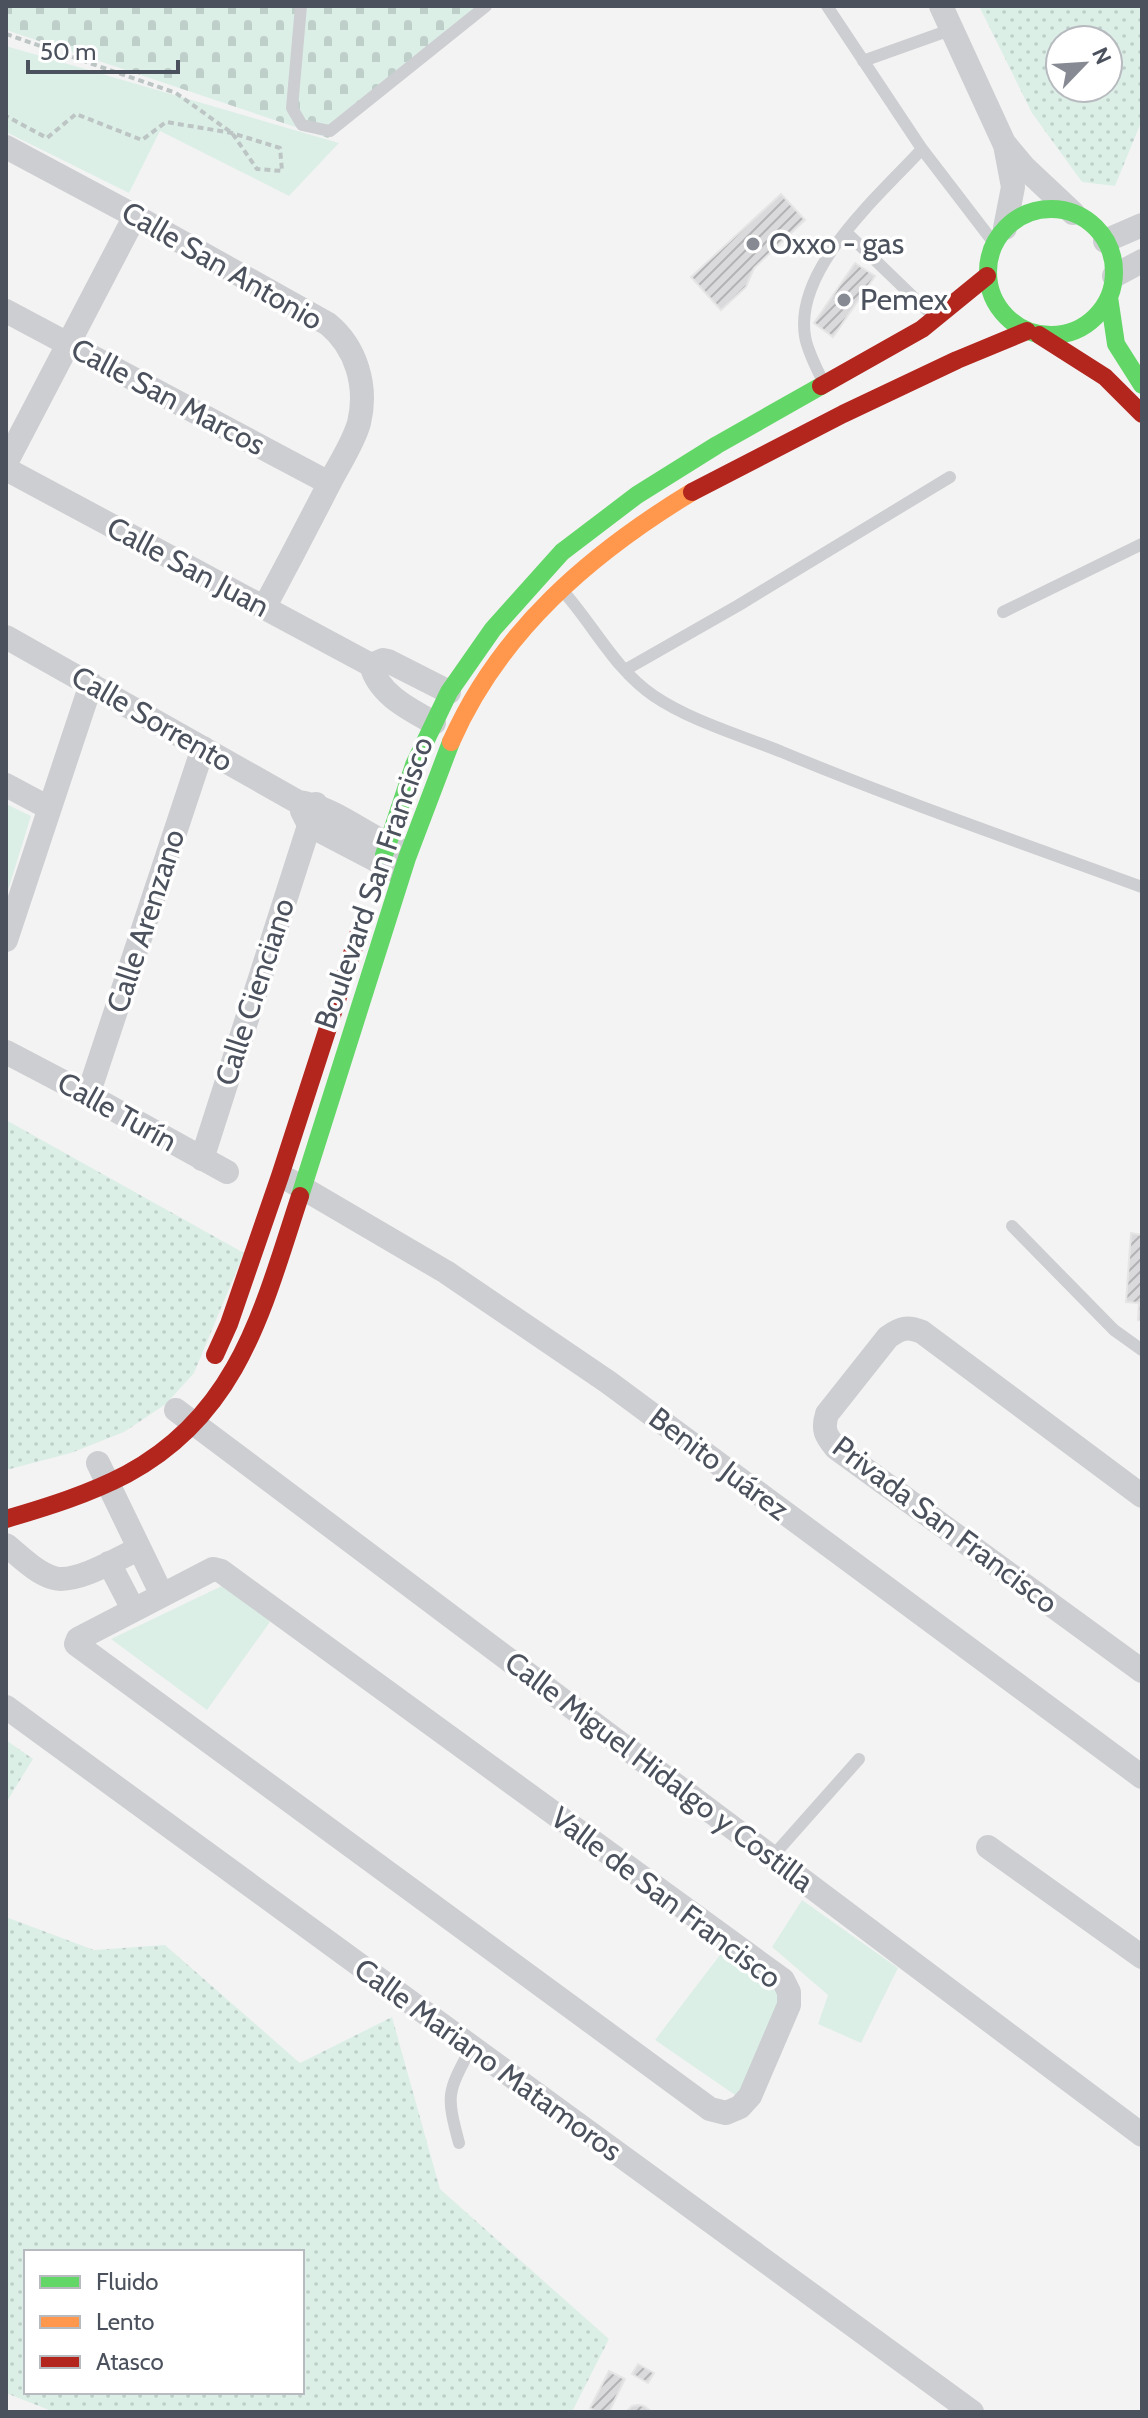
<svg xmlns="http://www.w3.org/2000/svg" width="1148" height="2418" viewBox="0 0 1148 2418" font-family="Cabin,sans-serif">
	<defs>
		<pattern id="grass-dots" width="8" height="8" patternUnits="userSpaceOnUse" patternTransform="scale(2)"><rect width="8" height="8" fill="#dcefe7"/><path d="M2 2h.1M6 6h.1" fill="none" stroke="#becfc9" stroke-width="1.8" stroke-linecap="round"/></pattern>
		<pattern id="cemetery-stones" width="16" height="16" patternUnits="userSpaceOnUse" patternTransform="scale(2)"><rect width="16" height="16" fill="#dcefe7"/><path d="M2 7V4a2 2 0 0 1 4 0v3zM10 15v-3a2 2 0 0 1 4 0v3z" fill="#becfc9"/></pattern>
		<pattern id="building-hatch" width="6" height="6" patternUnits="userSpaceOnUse" patternTransform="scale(2)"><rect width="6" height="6" fill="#dadadc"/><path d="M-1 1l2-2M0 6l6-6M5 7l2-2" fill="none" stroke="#b3b3b6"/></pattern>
	</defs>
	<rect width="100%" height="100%" fill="#f4f3f3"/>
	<!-- grass -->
	<path fill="url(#grass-dots)" fill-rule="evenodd" d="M979,6H1142V120L1115,186L1082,182L1032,113ZM1060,40H1108V88H1060Z
		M6,1120L244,1253L194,1373L166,1404L124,1432L71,1453L6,1470Z
		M6,1740L33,1759L6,1803Z
		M6,1917L94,1950L165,1945L300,2063L392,2017L440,2189L609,2339L572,2412H54L6,2393ZM26,2252H302V2392H26Z"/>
	<!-- cemetery -->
	<path fill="url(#cemetery-stones)" d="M6,6H483L328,138L6,30Z"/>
	<!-- green -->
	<path fill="#dcefe7" d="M6,46L339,143L289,196L160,131L129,193L6,132Z
		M6,804L31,816L6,897Z
		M228,1583L270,1622L207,1710L111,1639Z
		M802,1900L898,1968L861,2043L818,2024L828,1995L772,1947Z
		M723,1951L782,1996L738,2097L655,2040Z"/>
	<!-- building -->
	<path fill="url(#building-hatch)" stroke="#e5e5e5" stroke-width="2" d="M781,194L805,220L754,268L746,287L721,310L691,277Z
		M855,263L875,276L833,337L814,323Z
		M1131,1233L1142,1235V1321L1138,1320L1139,1303L1126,1302Z
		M638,2364L654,2373L648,2383L632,2374Z
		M609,2371L625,2379L609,2412H597L590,2408Z
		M638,2405L644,2406L652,2412H626L632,2406Z"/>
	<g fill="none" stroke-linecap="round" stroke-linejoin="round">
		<!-- path -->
		<path stroke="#bcc5c4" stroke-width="4" stroke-dasharray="6 4" stroke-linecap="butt" d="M6,34L176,93L232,133L257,169L282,171L280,148L232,133L166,122L142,140L76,114L47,138L6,116"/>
		<!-- lane -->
		<path stroke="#cdced1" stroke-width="12" d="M301,6L292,108L302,125L330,131L486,6
			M827,6L922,149L994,243
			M863,61L950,30
			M846,232L933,316
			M823,382C817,368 807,351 805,336C794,268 880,195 922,149
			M562,590C593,624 615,670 654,696C691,721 740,735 782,752C900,801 1022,843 1142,887
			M1003,612L1142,544
			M625,670L739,605L950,477
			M1012,1226L1114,1330L1142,1350
			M772,1857L859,1759
			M459,2143C446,2094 447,2093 471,2048"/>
		<!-- street -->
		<path stroke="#cdced1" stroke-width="24" d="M941,6L1004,143L1024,167L1073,213
			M1005,145L1013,187L1005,228
			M6,147L135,216L328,324C356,347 368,386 359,423C353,444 339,464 329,484C308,525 286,567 264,608
			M1105,241L1142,225
			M1114,276L1142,261
			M6,311L329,483
			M6,463L135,216
			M6,469L371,665C379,695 409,709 434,723
			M6,637L298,802C334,807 366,836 400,850
			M371,665L383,660L388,661L449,692
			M6,785L49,808
			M302,811L309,825L397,871
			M6,940L91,684
			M6,1052L88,1095L227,1172
			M88,1095L203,748
			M202,1159L316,804
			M289,1180L446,1272L608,1382L1142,1777
			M176,1410L1142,2135
			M98,1463L162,1595
			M1142,1496L922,1332C907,1326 901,1328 888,1337L827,1414C822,1430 826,1436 836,1448L1142,1671
			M6,1545C20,1556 36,1573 54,1578C75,1584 118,1559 138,1549
			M109,1563L133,1609
			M213,1569L221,1571L783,1980L789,1992V2005L750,2096L740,2107L726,2113L710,2109L76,1644L78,1639Z
			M6,1707L972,2412
			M988,1847L1142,1957"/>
		<!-- fast -->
		<path stroke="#63d668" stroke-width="18" d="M988 272a63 63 0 1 1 126 0a63 63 0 1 1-126 0Z
			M1109,297L1116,344L1142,385
			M384,855L414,765L449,692L493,629L562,552L637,495L717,445L821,386
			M300,1196L407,858L451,742"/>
		<!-- slow -->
		<path stroke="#ff974d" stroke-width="18" d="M451,742C500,631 590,554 692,492"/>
		<!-- jam -->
		<path stroke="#b3261e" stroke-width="18" d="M1039,335L1105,377L1142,414
			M821,386L922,329L987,276
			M692,492L843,414L957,360L1027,331
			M215,1355L229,1324L280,1176L359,932
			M6,1519C47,1507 89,1494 127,1474C239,1414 263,1308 300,1196"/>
	</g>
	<!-- markers -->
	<g fill="#878a92" stroke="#fff" stroke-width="3">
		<circle cx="753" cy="244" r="8"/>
		<circle cx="844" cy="300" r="8"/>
	</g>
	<g text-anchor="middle" stroke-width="7" stroke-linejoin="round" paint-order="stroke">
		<!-- poi labels -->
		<g font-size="30" fill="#4c525d" stroke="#fff" text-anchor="start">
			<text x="769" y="254">Oxxo - gas</text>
			<text x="860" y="310">Pemex</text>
		</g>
		<!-- street labels -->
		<g font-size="30" fill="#4c525d" stroke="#fff">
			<text transform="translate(222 266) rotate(30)" y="10">Calle San Antonio</text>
			<text transform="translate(168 397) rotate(28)" y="10">Calle San Marcos</text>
			<text transform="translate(188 567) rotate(28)" y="10">Calle San Juan</text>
			<text transform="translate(152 719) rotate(30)" y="10">Calle Sorrento</text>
			<text transform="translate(374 883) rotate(-71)" y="10">Boulevard San Francisco</text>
			<text transform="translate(146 921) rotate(-72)" y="10">Calle Arenzano</text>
			<text transform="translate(255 992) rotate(-72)" y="10">Calle Cienciano</text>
			<text transform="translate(117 1112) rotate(29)" y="10">Calle Turín</text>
			<text transform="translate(719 1464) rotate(37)" y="10">Benito Juárez</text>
			<text transform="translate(945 1525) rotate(37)" y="10">Privada San Francisco</text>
			<text transform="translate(659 1772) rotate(37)" y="10">Calle Miguel Hidalgo y Costilla</text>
			<text transform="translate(666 1898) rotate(37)" y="10">Valle de San Francisco</text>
			<text transform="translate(488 2060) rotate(36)" y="10">Calle Mariano Matamoros</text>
		</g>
	</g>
	<!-- border -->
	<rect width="1148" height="2418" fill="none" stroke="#4c525d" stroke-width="16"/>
	<!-- legend -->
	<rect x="24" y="2250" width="280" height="144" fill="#ffffff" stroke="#b7babe" stroke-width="2"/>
	<rect x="40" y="2276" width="40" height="12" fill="#63d668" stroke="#b7babe" stroke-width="2"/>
	<text x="96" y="2290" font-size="24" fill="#4c525d">Fluido</text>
	<rect x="40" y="2316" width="40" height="12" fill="#ff974d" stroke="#b7babe" stroke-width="2"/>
	<text x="96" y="2330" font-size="24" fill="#4c525d">Lento</text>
	<rect x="40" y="2356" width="40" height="12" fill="#b3261e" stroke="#b7babe" stroke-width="2"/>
	<text x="96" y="2370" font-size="24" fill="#4c525d">Atasco</text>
	<!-- north arrow -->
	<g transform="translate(1084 64) rotate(65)"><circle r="38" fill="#ffffff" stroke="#b7babe" stroke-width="2"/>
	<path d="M0-6L14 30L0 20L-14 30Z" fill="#878a92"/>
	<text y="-12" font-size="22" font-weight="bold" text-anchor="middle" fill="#4c525d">N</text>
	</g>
	<!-- scale -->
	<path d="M28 60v12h150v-12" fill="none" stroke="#4c525d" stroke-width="4"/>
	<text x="40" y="60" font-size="24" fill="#4c525d" stroke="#ffffff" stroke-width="6" paint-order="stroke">50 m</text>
</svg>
